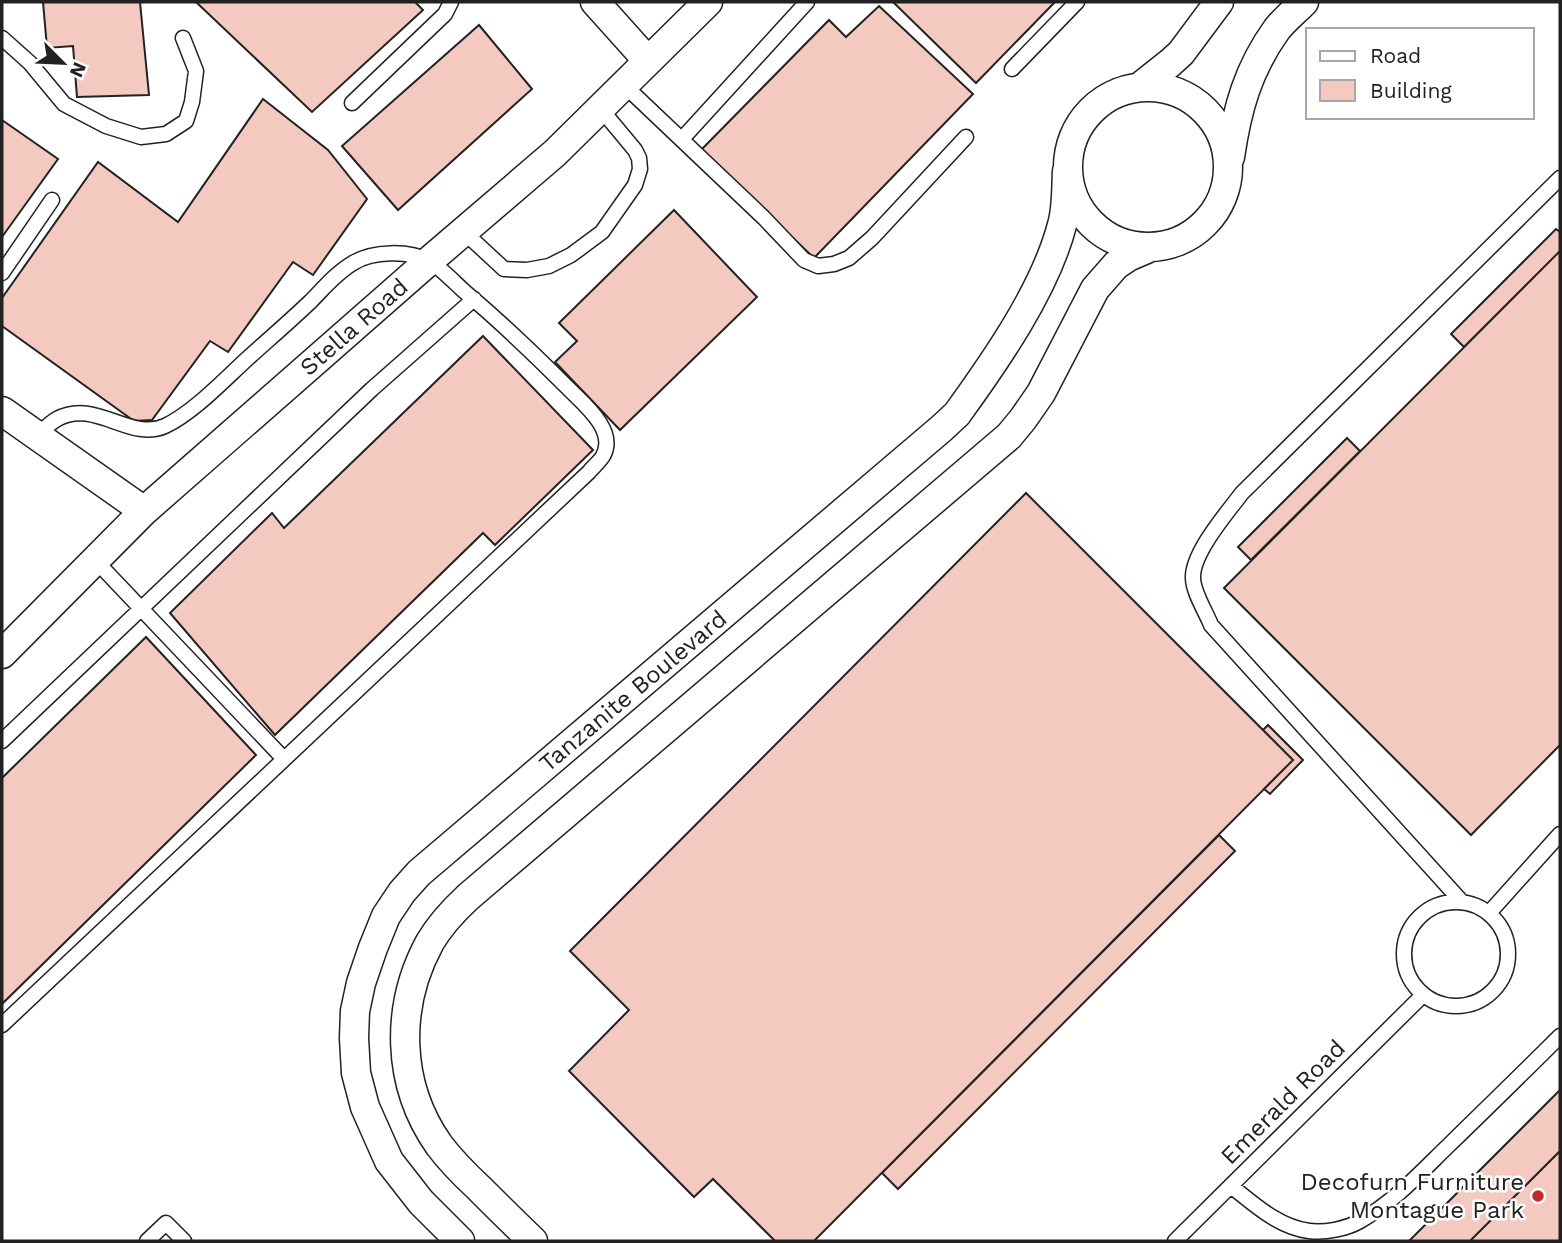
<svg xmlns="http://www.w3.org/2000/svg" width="1562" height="1243" viewBox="0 0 1562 1243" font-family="'Work Sans',sans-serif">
	<rect width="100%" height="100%" fill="#fff"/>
	<!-- building -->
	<path fill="#f3c9c0" stroke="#222" stroke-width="2" d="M43,2H140L149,95L77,97L73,46L47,48Z
		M196,2H415L423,10L312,112Z
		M893,2H1055L976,83Z
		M879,6L973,94L814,258L701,150L829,20L846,37Z
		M479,25L532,89L398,210L342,146Z
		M263,99L328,150L367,199L313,275L293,262L228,352L210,341L152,420L134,421L2,326V298L98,162L178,222Z
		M2,120L58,159L2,237Z
		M674,210L757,297L620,430L555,362L577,341L559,323Z
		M1556,229L1560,232V251L1464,347L1451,334Z
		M1560,251V745L1471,835L1224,588Z
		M483,336L593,450L495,545L483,533L275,735L170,613L272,513L284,528Z
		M1347,438L1360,451L1251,560L1238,547Z
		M1026,493L1293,760L814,1241H775L713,1179L694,1197L569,1071L629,1010L570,951Z
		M146,637L256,755L2,1004V778Z
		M1268,725L1303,760L1270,794L1264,789L1293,760L1263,730Z
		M1219,835L1235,851L898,1189L882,1173Z
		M1560,1090V1151L1470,1241H1409Z
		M1560,1151V1241H1470Z"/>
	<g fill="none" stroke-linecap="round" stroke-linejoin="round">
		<defs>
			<path id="lane" d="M2,38L30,63L64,104L106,126L141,137L166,134L186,121L192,102L196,71L183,38
				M1012,69L1077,2
				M624,85L764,218L804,260L818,266L834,264L849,258L872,238L966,137
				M352,103L445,14L451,2
				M682,139L807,2
				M464,232L504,269L527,270L549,266L571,255L602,232L635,185L640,169L639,158L635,150L600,108
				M2,273L52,200
				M95,560L284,759
				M2,741L372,389L474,299
				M1404 954a52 52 0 1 1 104 0a52 52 0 1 1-104 0Z
				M1462,902L1211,625C1206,612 1193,592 1193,578C1192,553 1227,513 1242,493L1560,178
				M1489,913L1560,834
				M2,1025L589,472C593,467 600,461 603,456C617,431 585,405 570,390C536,356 502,323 465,292C456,284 440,267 429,261C409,250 372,251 353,263C336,273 323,289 310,302C289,322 268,340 247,359C224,380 193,413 165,426C130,442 95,398 57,419C50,423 43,430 37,436
				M1231,1186C1254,1204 1278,1227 1309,1231C1325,1233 1346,1229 1360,1221C1395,1201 1421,1172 1449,1145C1486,1109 1523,1073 1560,1036
				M147,1241L166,1223L184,1241
				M1175,1241L1423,995"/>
			<path id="street" d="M595,2L648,61
				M1141,86L1170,63L1181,53L1219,2
				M1068 167a80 80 0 1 1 160 0a80 80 0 1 1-160 0Z
				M1230,157C1237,109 1248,69 1277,29C1285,19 1295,11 1304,2
				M2,411L144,511
				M2,654L144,511L429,261L555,153L708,2
				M460,1241L421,1202L389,1161L365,1107L356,1073L354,1038L355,1011L361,983L373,948L386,916L402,892L419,873L942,428L957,414C996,360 1045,290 1062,225C1067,208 1066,189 1067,171
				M533,1241C515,1224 497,1206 479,1188C465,1175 451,1161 439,1145C396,1084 395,1006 430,942C440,925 454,910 468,897L1009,436L1023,419L1041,393L1095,289L1116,265L1128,257L1149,248"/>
		</defs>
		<!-- lane casing -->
		<use href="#lane" stroke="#222" stroke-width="17"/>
		<!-- street casing -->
		<use href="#street" stroke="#222" stroke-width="31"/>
		<!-- lane -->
		<use href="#lane" stroke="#fff" stroke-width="14"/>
		<!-- street -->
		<use href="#street" stroke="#fff" stroke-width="28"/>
	</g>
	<!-- markers -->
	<circle fill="#c62828" stroke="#fff" stroke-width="2.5" cx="1538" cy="1196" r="7"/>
	<g text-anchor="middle" stroke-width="5" stroke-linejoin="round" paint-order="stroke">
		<!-- street labels -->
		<g font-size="24" fill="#222" stroke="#fff">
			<text transform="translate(354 327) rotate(-41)" y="8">Stella Road</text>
			<text transform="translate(633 691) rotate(-40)" y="8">Tanzanite Boulevard</text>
			<text transform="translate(1283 1102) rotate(-45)" y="8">Emerald Road</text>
		</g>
		<!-- poi labels -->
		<g font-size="24" fill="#222" stroke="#fff" text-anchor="end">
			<text x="1524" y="1190">Decofurn Furniture<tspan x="1524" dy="28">Montague Park</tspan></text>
		</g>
	</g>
	<!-- border -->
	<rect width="1562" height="1243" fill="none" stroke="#222222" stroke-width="7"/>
	<!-- legend -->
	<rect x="1306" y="28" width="228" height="91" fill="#ffffff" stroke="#a7a7a7" stroke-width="2"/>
	<rect x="1320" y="51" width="35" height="10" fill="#ffffff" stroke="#a7a7a7" stroke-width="2"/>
	<text x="1370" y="63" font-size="21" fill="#222222">Road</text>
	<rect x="1320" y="80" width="35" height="21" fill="#f3c9c0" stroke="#a7a7a7" stroke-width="2"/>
	<text x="1370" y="98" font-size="21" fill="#222222">Building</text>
	<!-- north arrow -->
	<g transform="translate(63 63) rotate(114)" stroke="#ffffff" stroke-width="5" paint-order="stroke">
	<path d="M0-5L12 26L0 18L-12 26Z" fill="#222222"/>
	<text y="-10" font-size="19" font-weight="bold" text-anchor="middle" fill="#222222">N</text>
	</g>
</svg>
